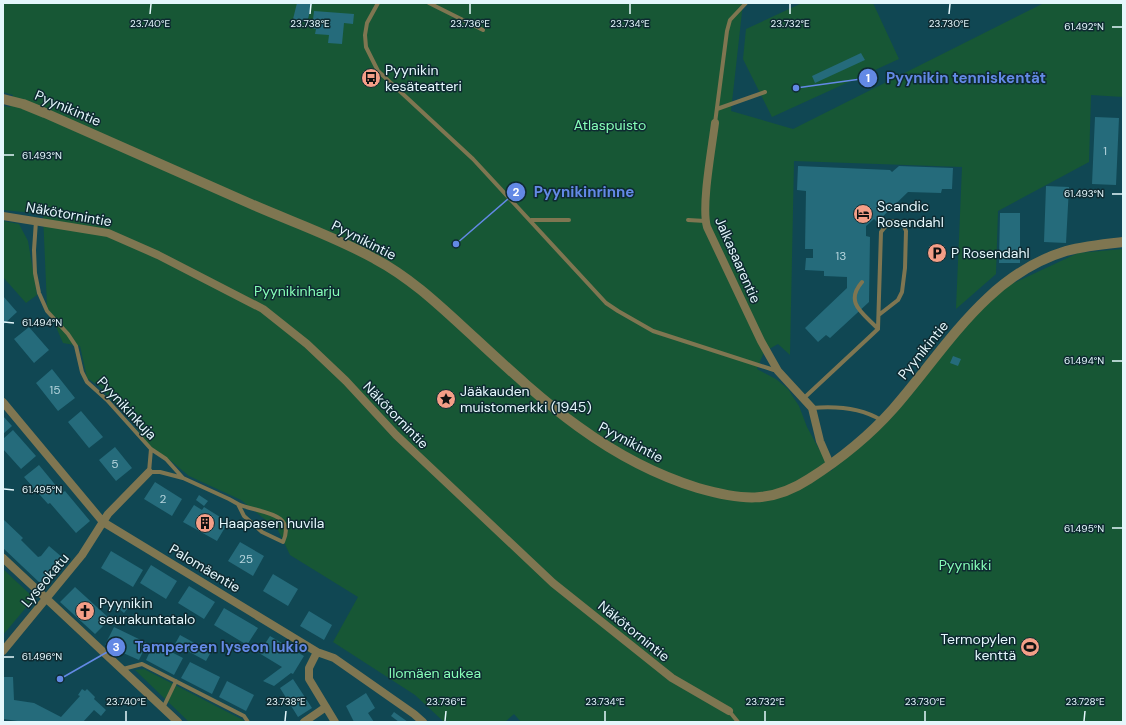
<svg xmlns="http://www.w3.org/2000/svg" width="1126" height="725" viewBox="0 0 1126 725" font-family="'DM Sans',sans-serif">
	<rect width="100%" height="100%" fill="#104753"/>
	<!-- green -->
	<path fill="#175735" d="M3,3H743L731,111L793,129L1044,3H1123V97L1091,95L1089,162L998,211L996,274L956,309L962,167L794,161L790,355L778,344L764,352L757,369L776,379L788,389L799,406L807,427L831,471L895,413L958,330L1005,287L1078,253L1123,249V722H521L514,714L505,722H444L415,695L333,642L358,597L290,555L278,530L241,500L189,476L171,461L152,450L134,424L99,386L87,378L80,346L63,343L47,306L43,214L3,210V106L10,107L13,95L3,92Z
		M802,3H873L899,59L772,117L743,59L746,29Z
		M3,221L19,224L28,241L37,295L26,303L3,277Z
		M3,569L34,598L3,635Z
		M144,669L243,720L245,722H189L135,670Z"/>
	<!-- building -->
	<path fill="#256b7b" d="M297,3H312L307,23L293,19Z
		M314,11L354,14L353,24L344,23L342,44L328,43L329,35L315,34L316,29L312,28Z
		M861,53L865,60L815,83L812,76Z
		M1095,117L1119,118L1116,185L1092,184Z
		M798,166L890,170L892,172L899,166L953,168L952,189H942L941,193L908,192L877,222L874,219L866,226V236L870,237L869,302L830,338L826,335L818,342L805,328L847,288V277L824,276V271L805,270L806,258H813V249H805L806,191L797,190Z
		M1046,186L1069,187L1066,243L1044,242Z
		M1000,213H1020V263H999Z
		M3,296L17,312L3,325Z
		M29,327L49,350L34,363L14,339Z
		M953,356L961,359L958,366L950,363Z
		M52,369L75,398L58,411L36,383Z
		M81,411L103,437L89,448L68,422Z
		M3,416L12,426L3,434Z
		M13,430L36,456L21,469L3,449V439Z
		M115,447L132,468L116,481L99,460Z
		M39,465L62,493L65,491L90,521L76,533L50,503L48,504L24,477Z
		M155,482L182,499L172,516L144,499Z
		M199,495L208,501L204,506L196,500Z
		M194,505L202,510L204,507L220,517L219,519L227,524L217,541L183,522Z
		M3,519L23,538L21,540L38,557L41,556L49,546L63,558L41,584L3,548Z
		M240,542L264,556L253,576L228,561Z
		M111,551L143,570L133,587L101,568Z
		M151,565L177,581L166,599L140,583Z
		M273,574L298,589L288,606L263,591Z
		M189,586L215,602L204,619L178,603Z
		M75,587L110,619L95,634L60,602Z
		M125,600L131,604L124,613L118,608Z
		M224,608L258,628L247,645L214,625Z
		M309,611L332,625L324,640L300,626Z
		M114,627L147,643L139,660L105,645Z
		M180,635L211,652L206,661L175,644Z
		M270,636L304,656L293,674L291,673L274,686L263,681L282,667L259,653Z
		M154,643L183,658L174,675L146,660Z
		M190,662L220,677L212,694L181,678Z
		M3,677H13L14,700L34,703L61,717L80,696L78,695L82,689L85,691L87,689L95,697L94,699L106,710L101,716L94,710L83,722H25L3,719Z
		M293,679L312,708L298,717L280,688Z
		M227,681L254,695L246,711L219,697Z
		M366,693L375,708L368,713L374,722H354L346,706Z
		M115,696L119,699L113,705L110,702Z
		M394,712L408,722H399L391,716Z"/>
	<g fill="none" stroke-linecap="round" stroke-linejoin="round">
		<!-- service -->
		<path stroke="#7f7651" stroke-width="4" d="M378,3L367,23L365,35L366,47L378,71L473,159L606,303L618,311L653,331L777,371
			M429,3L483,30
			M717,109L765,92
			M715,123L727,31L730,20L746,3
			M531,220H569
			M688,220L705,221
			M36,221L34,250L35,273L39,293L47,311L68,334L76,346L82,372L87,382L107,400L151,449L166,459L183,478L229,499L238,504L244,516L262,532L283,542C297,511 257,513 238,504
			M862,282C844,303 863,313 878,329
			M804,398L878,329L881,232L890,221L902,222L906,231L905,268L902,292L898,300L880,314
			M812,408C835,406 861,408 881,420
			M151,449L149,472H160L183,478
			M123,669L142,664L244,716L248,722
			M163,708L176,681
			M729,711L738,722"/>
		<!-- minor -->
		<path stroke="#7f7651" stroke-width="8" d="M715,123C712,148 701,206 707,227L761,341L778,371L812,408L820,441L830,464
			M3,216L108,233L158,255L263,309L307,344L346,381L396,435L553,583L672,678L729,711
			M3,402L103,522L317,652L334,658L414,714L423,722
			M3,558L178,722
			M3,651L82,555L108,514L149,472
			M317,652L309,668V679L335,722
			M304,722L326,707"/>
		<!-- tertiary -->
		<path stroke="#7f7651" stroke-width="10" d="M3,99L23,104L45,113C114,143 182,174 251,204C292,222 336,237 375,259C413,279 444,310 476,339C544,402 607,460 698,488C740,500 771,504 809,479C839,460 869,436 893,409C945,350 986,275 1066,251C1084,246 1104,244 1123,242"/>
	</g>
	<!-- ticks -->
	<path fill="none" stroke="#e4f7fc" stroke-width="1.5" d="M150,14L151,4M310,14L311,4M470,14V4M630,14V4M790,14V4M949,14L950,4M1112,27H1122M4,155H14M1112,194H1122M4,322L14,323M1112,361H1122M4,489L14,490M1112,528H1122M4,657H14M126,721V711M285,721L286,711M445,721L446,711M605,721V711M765,721V711M925,721V711M1084,721L1085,711"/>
	<!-- icons -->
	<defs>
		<symbol id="bus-disc" viewBox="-11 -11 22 22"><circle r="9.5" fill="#f49e87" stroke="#0e2a31"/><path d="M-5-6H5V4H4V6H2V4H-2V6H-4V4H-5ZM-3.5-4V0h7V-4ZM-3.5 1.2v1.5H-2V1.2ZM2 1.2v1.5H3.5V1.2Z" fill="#111"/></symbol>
		<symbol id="hotel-disc" viewBox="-11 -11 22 22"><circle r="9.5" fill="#f49e87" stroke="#0e2a31"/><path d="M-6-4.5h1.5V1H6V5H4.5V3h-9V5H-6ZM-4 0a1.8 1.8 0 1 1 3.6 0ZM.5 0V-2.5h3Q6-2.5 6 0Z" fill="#111"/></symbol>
		<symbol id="parking-disc" viewBox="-11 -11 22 22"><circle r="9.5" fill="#f49e87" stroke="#0e2a31"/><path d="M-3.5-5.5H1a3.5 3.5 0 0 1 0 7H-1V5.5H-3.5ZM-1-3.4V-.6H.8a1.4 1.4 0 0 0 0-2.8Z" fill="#111"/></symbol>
		<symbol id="sight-disc" viewBox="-11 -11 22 22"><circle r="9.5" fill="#f49e87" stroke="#0e2a31"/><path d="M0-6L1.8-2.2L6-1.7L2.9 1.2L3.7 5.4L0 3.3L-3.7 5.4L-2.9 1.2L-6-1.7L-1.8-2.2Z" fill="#111"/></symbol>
		<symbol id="building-disc" viewBox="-11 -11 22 22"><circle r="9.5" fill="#f49e87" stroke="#0e2a31"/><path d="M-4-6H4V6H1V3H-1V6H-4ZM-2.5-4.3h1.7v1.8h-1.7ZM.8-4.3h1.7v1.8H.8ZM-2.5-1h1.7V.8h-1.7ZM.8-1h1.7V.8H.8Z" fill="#111"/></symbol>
		<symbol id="church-disc" viewBox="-11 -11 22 22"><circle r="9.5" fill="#f49e87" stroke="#0e2a31"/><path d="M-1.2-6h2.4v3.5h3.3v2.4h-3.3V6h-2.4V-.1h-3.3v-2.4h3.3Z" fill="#111"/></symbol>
		<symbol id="stadium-disc" viewBox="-11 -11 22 22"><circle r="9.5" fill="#f49e87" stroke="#0e2a31"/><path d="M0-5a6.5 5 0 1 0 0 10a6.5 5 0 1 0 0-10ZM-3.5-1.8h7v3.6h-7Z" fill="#111"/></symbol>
	</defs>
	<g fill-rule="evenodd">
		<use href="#bus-disc" x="360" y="67" width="22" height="22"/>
		<use href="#hotel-disc" x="852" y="203" width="22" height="22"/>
		<use href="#parking-disc" x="926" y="242" width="22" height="22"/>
		<use href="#sight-disc" x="435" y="388" width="22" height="22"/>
		<use href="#building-disc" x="194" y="512" width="22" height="22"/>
		<use href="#church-disc" x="74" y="600" width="22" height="22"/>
		<use href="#stadium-disc" x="1019" y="636" width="22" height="22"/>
	</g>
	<g text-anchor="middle" stroke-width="3" stroke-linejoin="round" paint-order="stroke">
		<!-- number labels -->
		<g font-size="12" fill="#b4d4dc">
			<text x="1105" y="155">1</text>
			<text x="841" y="260">13</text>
			<text x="55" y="394">15</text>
			<text x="115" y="468">5</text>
			<text x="163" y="503">2</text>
			<text x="246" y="563">25</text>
		</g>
		<!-- poi labels -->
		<g font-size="14" fill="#e4f7fc" stroke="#0e2a31" text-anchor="start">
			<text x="385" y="75">Pyynikin<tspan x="385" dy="16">kesäteatteri</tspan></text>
			<text x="877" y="211">Scandic<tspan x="877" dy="16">Rosendahl</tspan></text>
			<text x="951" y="258">P Rosendahl</text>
			<text x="460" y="396">Jääkauden<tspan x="460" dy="16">muistomerkki (1945)</tspan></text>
			<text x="219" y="528">Haapasen huvila</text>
			<text x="99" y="608">Pyynikin<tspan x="99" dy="16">seurakuntatalo</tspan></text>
			<text x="1016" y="644" text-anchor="end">Termopylen<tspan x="1016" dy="16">kenttä</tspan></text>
		</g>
		<!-- street labels -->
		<g font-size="14" fill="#e4f7fc" stroke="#0e2a31">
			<text transform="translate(68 108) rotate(23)" y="5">Pyynikintie</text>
			<text transform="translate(69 214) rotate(10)" y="5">Näkötornintie</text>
			<text transform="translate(364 240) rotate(27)" y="5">Pyynikintie</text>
			<text transform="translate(738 260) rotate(66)" y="5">Jalkasaarentie</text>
			<text transform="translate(923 350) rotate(-51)" y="5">Pyynikintie</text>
			<text transform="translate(127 408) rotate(47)" y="5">Pyynikinkuja</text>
			<text transform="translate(396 415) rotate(46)" y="5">Näkötornintie</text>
			<text transform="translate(631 442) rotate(28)" y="5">Pyynikintie</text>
			<text transform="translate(205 568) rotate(31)" y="5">Palomäentie</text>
			<text transform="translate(45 580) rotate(-50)" y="5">Lyseokatu</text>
			<text transform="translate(634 631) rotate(39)" y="5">Näkötornintie</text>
		</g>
		<!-- park labels -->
		<g font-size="14" fill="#86feb7" stroke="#0e2a31">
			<text x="610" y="130">Atlaspuisto</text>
			<text x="297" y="296">Pyynikinharju</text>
			<text x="965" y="570">Pyynikki</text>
			<text x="435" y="678">Ilomäen aukea</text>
		</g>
	</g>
	<g font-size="10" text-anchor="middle" fill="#e4f7fc" stroke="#0e2a31" stroke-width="3" stroke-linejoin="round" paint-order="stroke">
		<text x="150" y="27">23.740°E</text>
		<text x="310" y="27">23.738°E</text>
		<text x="470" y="27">23.736°E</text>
		<text x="630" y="27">23.734°E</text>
		<text x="790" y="27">23.732°E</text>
		<text x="949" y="27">23.730°E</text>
		<text x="1084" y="30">61.492°N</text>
		<text x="42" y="159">61.493°N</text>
		<text x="1084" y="197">61.493°N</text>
		<text x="42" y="326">61.494°N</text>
		<text x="1084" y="364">61.494°N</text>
		<text x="42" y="493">61.495°N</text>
		<text x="1084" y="532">61.495°N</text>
		<text x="42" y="660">61.496°N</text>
		<text x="126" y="705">23.740°E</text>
		<text x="286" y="705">23.738°E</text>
		<text x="446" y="705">23.736°E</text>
		<text x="605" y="705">23.734°E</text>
		<text x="765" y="705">23.732°E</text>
		<text x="925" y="705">23.730°E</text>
		<text x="1085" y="705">23.728°E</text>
	</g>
	<!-- callouts -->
	<path fill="none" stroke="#6389e5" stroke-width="1.5" d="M796 88L868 78M456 244L516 192M60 679L116 647"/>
	<g fill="#6389e5" stroke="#0e2a31" stroke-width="1.5">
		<circle cx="796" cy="88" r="4"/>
		<circle cx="456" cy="244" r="4"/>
		<circle cx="60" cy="679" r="4"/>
		<circle cx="868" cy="78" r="10"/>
		<circle cx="516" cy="192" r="10"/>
		<circle cx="116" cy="647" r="10"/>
	</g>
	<g font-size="12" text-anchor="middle" font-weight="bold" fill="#fff">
		<text x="868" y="82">1</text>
		<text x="516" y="196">2</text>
		<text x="116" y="651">3</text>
	</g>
	<g font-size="15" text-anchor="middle" font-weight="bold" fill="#6389e5" stroke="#0e2a31" stroke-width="3" stroke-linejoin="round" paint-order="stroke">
		<text x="966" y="83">Pyynikin tenniskentät</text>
		<text x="584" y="197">Pyynikinrinne</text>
		<text x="221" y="652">Tampereen lyseon lukio</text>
	</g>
	<!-- border -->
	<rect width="1126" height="725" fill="none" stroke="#e4f7fc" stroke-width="8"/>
</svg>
